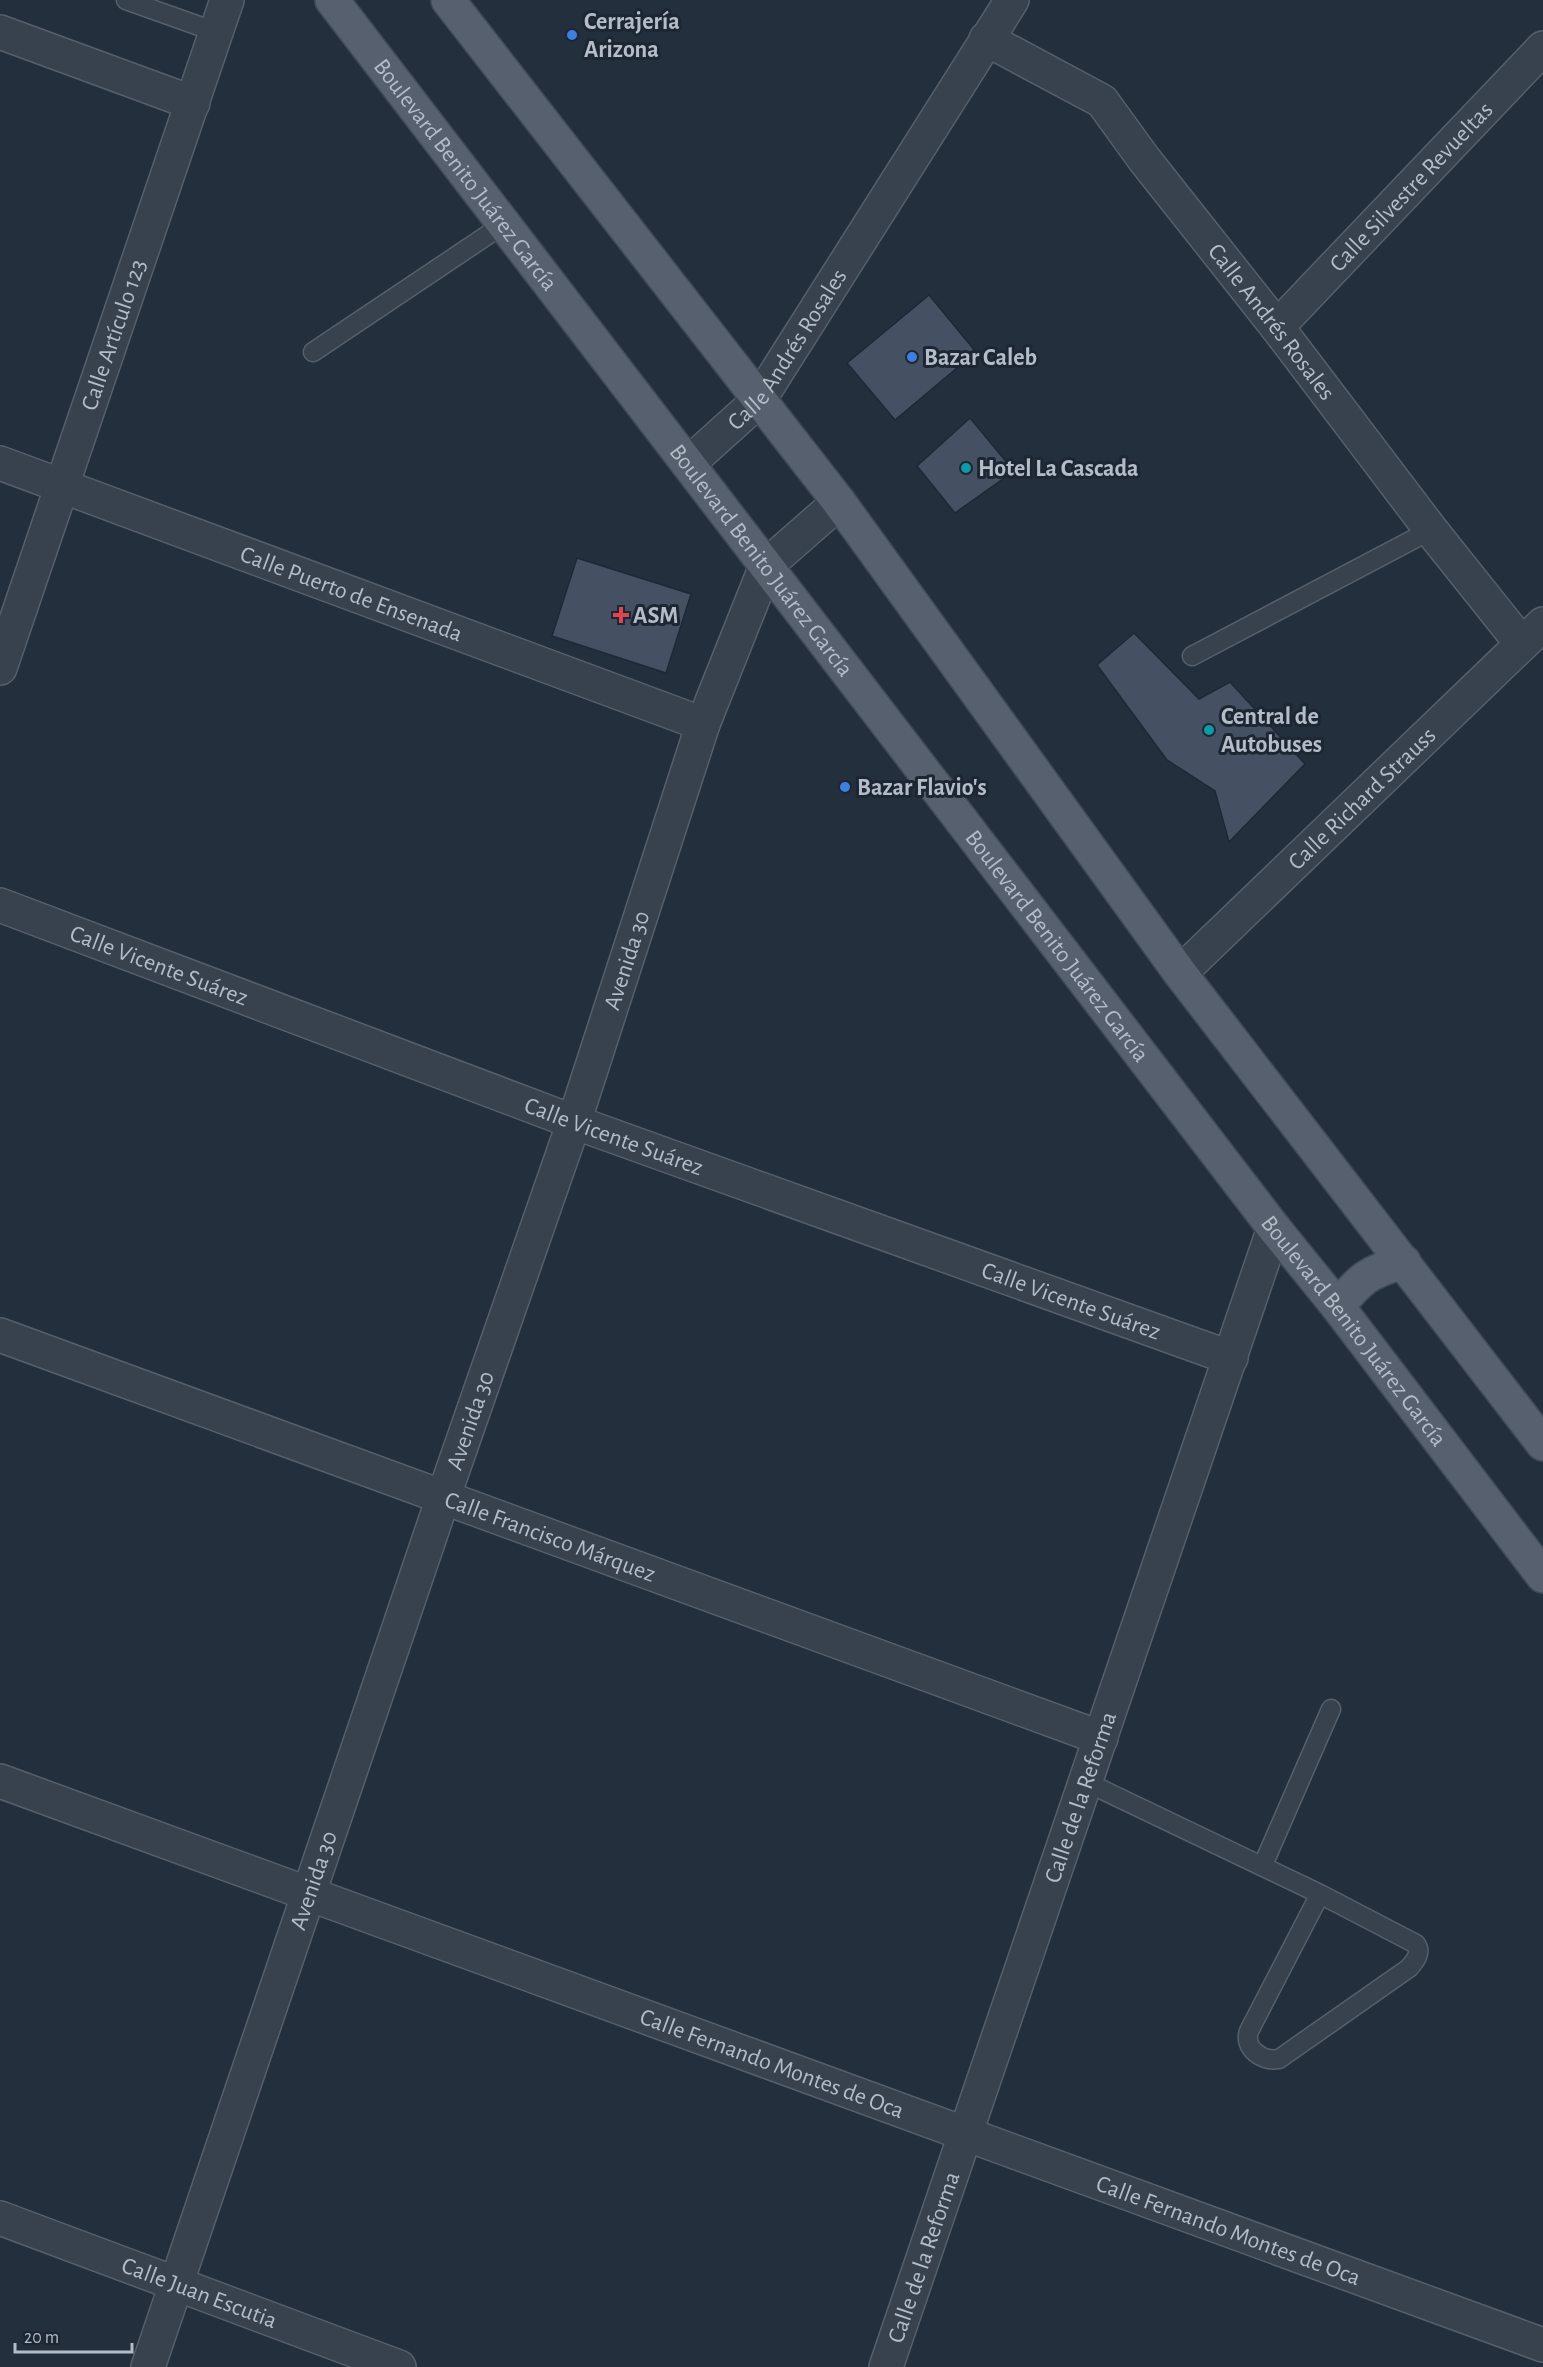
<svg xmlns="http://www.w3.org/2000/svg" width="1543" height="2367" viewBox="0 0 1543 2367" font-family="'Alegreya Sans',sans-serif">
	<rect width="100%" height="100%" fill="#242f3e"/>
	<!-- building -->
	<path fill="#455162" stroke="#1f2835" stroke-width="1.5" d="M929,295L976,352L895,420L847,363Z
		M970,418L1014,471L955,513L917,466Z
		M577,558L691,594L666,673L552,636Z
		M1134,633L1199,699L1230,682L1305,764L1229,842L1215,791L1167,760L1097,665Z"/>
	<g fill="none" stroke-linecap="round" stroke-linejoin="round">
		<defs>
			<path id="service" d="M126,0L216,32
				M313,352L504,224
				M1192,656L1431,530
				M1086,1782L1320,1894L1416,1944C1422,1953 1415,1961 1409,1968L1279,2059C1262,2062 1243,2048 1249,2031L1320,1894
				M1263,1865L1331,1709"/>
			<g id="minor">
				<path d="M0,32L193,103"/>
				<path id="s1" d="M986,39L1102,101L1144,159L1277,327L1431,530L1522,644"/>
				<path id="s2" d="M1277,327L1543,48"/>
				<path id="s3" d="M0,463L703,724"/>
				<path id="s4" d="M688,464L759,400L1012,0"/>
				<path id="s5" d="M0,668L227,0"/>
				<path id="s6" d="M0,905L574,1122L1231,1358"/>
				<path id="s7" d="M1180,973L1543,624"/>
				<path id="s8" d="M0,1335L1101,1738"/>
				<path id="s9" d="M0,1781L1543,2345"/>
				<path id="s10" d="M0,2218L399,2367"/>
				<path id="s11" d="M886,2367L1274,1228"/>
			</g>
			<g id="tertiary">
				<path id="s12" d="M148,2367L443,1498L574,1122L703,724L766,566L839,502"/>
			</g>
			<g id="primary">
				<path id="s13" d="M332,0L1274,1228L1338,1307L1543,1576"/>
				<path d="M448,0L839,502L1180,973L1543,1444"/>
				<path d="M1338,1307C1359,1279 1370,1271 1404,1262"/>
			</g>
		</defs>
		<!-- service casing -->
		<use href="#service" stroke="#565f6c" stroke-width="21"/>
		<!-- minor casing -->
		<use href="#minor" stroke="#565f6c" stroke-width="36"/>
		<!-- tertiary casing -->
		<use href="#tertiary" stroke="#565f6c" stroke-width="36"/>
		<!-- primary casing -->
		<use href="#primary" stroke="#414a57" stroke-width="36"/>
		<!-- service -->
		<use href="#service" stroke="#38414e" stroke-width="18"/>
		<!-- minor -->
		<use href="#minor" stroke="#38414e" stroke-width="33"/>
		<!-- tertiary -->
		<use href="#tertiary" stroke="#38414e" stroke-width="33"/>
		<!-- primary -->
		<use href="#primary" stroke="#56606e" stroke-width="33"/>
	</g>
	<!-- markers -->
	<g fill="#3f7fe0" stroke="#1d2633" stroke-width="2">
		<circle cx="572" cy="35" r="6"/>
		<circle cx="912" cy="357" r="6"/>
		<circle cx="845" cy="787" r="6"/>
	</g>
	<g fill="#0f9aa8" stroke="#1d2633" stroke-width="2">
		<circle cx="966" cy="468" r="6"/>
		<circle cx="1209" cy="730" r="6"/>
	</g>
	<path fill="#e0444e" stroke="#1d2633" stroke-width="2" d="M618 606h6v6h6v6h-6v6h-6v-6h-6v-6h6z"/>
	<g text-anchor="middle" stroke-width="6" stroke-linejoin="round" paint-order="stroke">
		<!-- poi labels -->
		<g font-size="24" font-weight="bold" fill="#b4bcc9" stroke="#1d2633" text-anchor="start">
			<text x="584" y="29">Cerrajería<tspan x="584" dy="28">Arizona</tspan></text>
			<text x="924" y="365">Bazar Caleb</text>
			<text x="978" y="476">Hotel La Cascada</text>
			<text x="633" y="623">ASM</text>
			<text x="1221" y="724">Central de<tspan x="1221" dy="28">Autobuses</tspan></text>
			<text x="857" y="795">Bazar Flavio's</text>
		</g>
		<!-- street labels -->
		<g font-size="24" fill="#b4bcc9" stroke="#1d2633">
			<text dy="8" stroke="none"><textPath href="#s13" startOffset="220">Boulevard Benito Juárez García</textPath></text>
			<text dy="8" stroke="none"><textPath href="#s2" startOffset="194">Calle Silvestre Revueltas</textPath></text>
			<text dy="8" stroke="none"><textPath href="#s1" startOffset="410">Calle Andrés Rosales</textPath></text>
			<text dy="8" stroke="none"><textPath href="#s5" startOffset="352">Calle Artículo 123</textPath></text>
			<text dy="8" stroke="none"><textPath href="#s4" startOffset="153">Calle Andrés Rosales</textPath></text>
			<text dy="8" stroke="none"><textPath href="#s13" startOffset="706">Boulevard Benito Juárez García</textPath></text>
			<text dy="8" stroke="none"><textPath href="#s3" startOffset="375">Calle Puerto de Ensenada</textPath></text>
			<text dy="8" stroke="none"><textPath href="#s7" startOffset="252">Calle Richard Strauss</textPath></text>
			<text dy="8" stroke="none"><textPath href="#s13" startOffset="1192">Boulevard Benito Juárez García</textPath></text>
			<text dy="8" stroke="none"><textPath href="#s12" startOffset="1486">Avenida 30</textPath></text>
			<text dy="8" stroke="none"><textPath href="#s6" startOffset="170">Calle Vicente Suárez</textPath></text>
			<text dy="8" stroke="none"><textPath href="#s6" startOffset="656">Calle Vicente Suárez</textPath></text>
			<text dy="8" stroke="none"><textPath href="#s6" startOffset="1142">Calle Vicente Suárez</textPath></text>
			<text dy="8" stroke="none"><textPath href="#s13" startOffset="1678">Boulevard Benito Juárez García</textPath></text>
			<text dy="8" stroke="none"><textPath href="#s12" startOffset="1000">Avenida 30</textPath></text>
			<text dy="8" stroke="none"><textPath href="#s8" startOffset="586">Calle Francisco Márquez</textPath></text>
			<text dy="8" stroke="none"><textPath href="#s11" startOffset="602">Calle de la Reforma</textPath></text>
			<text dy="8" stroke="none"><textPath href="#s12" startOffset="514">Avenida 30</textPath></text>
			<text dy="8" stroke="none"><textPath href="#s9" startOffset="822">Calle Fernando Montes de Oca</textPath></text>
			<text dy="8" stroke="none"><textPath href="#s9" startOffset="1308">Calle Fernando Montes de Oca</textPath></text>
			<text dy="8" stroke="none"><textPath href="#s11" startOffset="116">Calle de la Reforma</textPath></text>
			<text dy="8" stroke="none"><textPath href="#s10" startOffset="213">Calle Juan Escutia</textPath></text>
		</g>
	</g>
	<!-- scale -->
	<path d="M15 2343v9h117v-9" fill="none" stroke="#b4bcc9" stroke-width="3"/>
	<text x="24" y="2343" font-size="18" fill="#b4bcc9" stroke="#1d2633" stroke-width="4.5" paint-order="stroke">20 m</text>
</svg>
